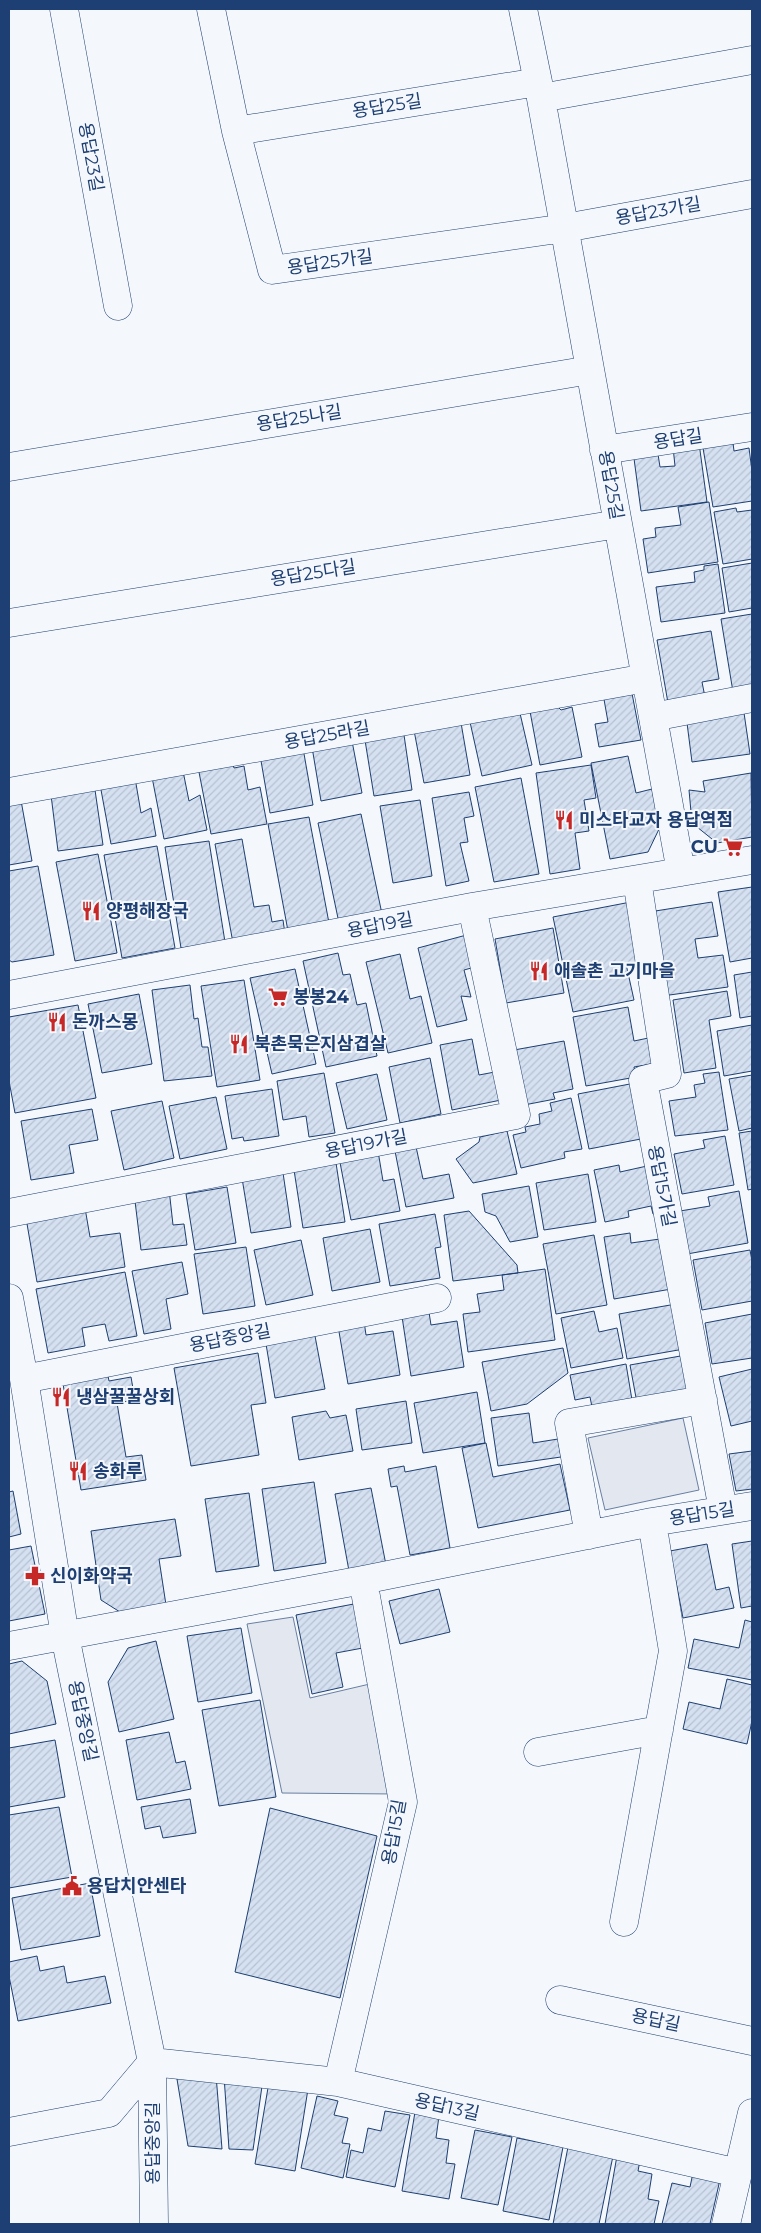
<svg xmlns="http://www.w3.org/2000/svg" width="761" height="2233" viewBox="0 0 761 2233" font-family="Montserrat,'Noto Sans KR',sans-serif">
	<defs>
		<pattern id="building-hatch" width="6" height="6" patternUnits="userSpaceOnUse" patternTransform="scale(1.25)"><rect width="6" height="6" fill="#d5e0f0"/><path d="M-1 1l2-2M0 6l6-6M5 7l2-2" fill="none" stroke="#b6c1d1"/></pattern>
	</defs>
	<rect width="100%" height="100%" fill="#f4f7fb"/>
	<!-- parking -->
	<path fill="#e3e8f0" stroke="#687fa3" d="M683,1418L699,1490L605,1510L588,1438Z
		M293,1617L310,1698L374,1683L395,1794L282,1793L247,1624Z"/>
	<!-- building -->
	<path fill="url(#building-hatch)" stroke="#1d3f73" d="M699,443L707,502L641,511L633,451L657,448L660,467L675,466L673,447Z
		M733,443L734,451L749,448L752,471V501L713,507L703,448Z
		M709,502L718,562L648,573L643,539L656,537L655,528L681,525L678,507Z
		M736,508L737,512L752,510V559L723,564L714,512Z
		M752,563V608L729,612L722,568Z
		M718,564L725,613L661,622L656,587L695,582L694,572L704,570V566Z
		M752,614V689L733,692L721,619Z
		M711,631L719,679L702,682L705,697L668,703L657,640Z
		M630,683L641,740L599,747L595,724L608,722L602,688Z
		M553,702L561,710L572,707L582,757L540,765L529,706Z
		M743,706L750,754L692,762L687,723Z
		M519,709L532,765L482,776L468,713Z
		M460,717L470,775L424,783L413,725Z
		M403,728L412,790L374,796L364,734Z
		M352,741L362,793L321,801L312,747Z
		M303,748L313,805L270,813L260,755Z
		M628,756L636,793L652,789L660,827L648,852L610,859L591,763Z
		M232,761L234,768L244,766L248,790L260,787L267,824L211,834L198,767Z
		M591,765L596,798L584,800L589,831L575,833L580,869L550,874L536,773Z
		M183,771L189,801L200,795L207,830L164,839L152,777Z
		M134,772L141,813L151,808L156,836L111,844L99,779Z
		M751,773L752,837L717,843L692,823L689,790L705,792L703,781Z
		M521,778L539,874L494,882L475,787Z
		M95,790L103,845L58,851L51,795Z
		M469,792L474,816L464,818L468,842L460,843L469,881L446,886L432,798Z
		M20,795L32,861L9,865V797Z
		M420,800L432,876L393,883L380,806Z
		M361,814L382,914L339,923L318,823Z
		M309,817L329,923L288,931L268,824Z
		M242,839L254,907L269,905L272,922L283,920L285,934L233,943L215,844Z
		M209,841L225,942L181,948L165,847Z
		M157,846L175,948L122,958L104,855Z
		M98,854L117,953L75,961L56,862Z
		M38,866L54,955L12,962L9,960V871Z
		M752,887V958L730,962L718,892Z
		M636,901L637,962L626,964L634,1000L573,1012L553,917Z
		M712,902L718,936L695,939L698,958L723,955L728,987L662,996L649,912Z
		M553,928L564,993L506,1003L495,939Z
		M474,933L482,965L464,970L471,997L461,996L467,1020L437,1027L418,948Z
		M338,953L343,975L350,974L357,1005L366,1003L377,1056L326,1067L303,961Z
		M400,954L410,999L421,996L432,1043L388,1053L366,962Z
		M295,969L316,1064L272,1074L250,978Z
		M752,972V1016L740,1018L734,975Z
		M244,980L260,1080L217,1087L201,986Z
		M190,985L194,1019L198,1018L202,1047H208L212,1076L164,1081L152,990Z
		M727,991L731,1016L709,1020L716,1068L684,1073L673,1000Z
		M139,994L152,1064L102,1073L88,1004Z
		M78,1005L96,1098L15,1113L9,1081V1017Z
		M628,1007L634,1041L658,1036L663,1062L634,1067L636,1077L586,1086L573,1017Z
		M752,1025V1071L724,1076L717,1031Z
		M472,1039L479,1075L500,1071L506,1099L452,1110L440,1045Z
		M564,1041L573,1089L553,1093L555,1099L524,1105L514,1050Z
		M430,1058L441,1114L400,1123L389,1067Z
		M719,1072L728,1130L675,1136L669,1101L696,1097L694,1085L705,1083L703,1074Z
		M324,1073L335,1133L309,1137L306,1116L283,1120L277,1081Z
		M377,1074L387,1120L347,1129L336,1083Z
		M752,1075V1128L739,1131L729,1079Z
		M635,1083L646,1138L589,1149L578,1094Z
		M272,1089L279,1136L244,1141L243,1137L232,1139L225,1096Z
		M216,1097L227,1149L180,1159L169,1106Z
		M571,1098L582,1149L564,1152L565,1158L521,1168L513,1135L526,1132L525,1127L540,1124L539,1114L552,1111L550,1103Z
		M162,1101L174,1158L124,1170L111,1111Z
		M92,1109L98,1140L69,1145L74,1173L31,1180L21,1121Z
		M507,1131L517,1174L473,1183L456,1159L479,1142L480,1137Z
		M752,1131V1189L748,1190L739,1133Z
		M725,1136L734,1185L682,1194L674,1154L705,1148L703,1140Z
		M415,1142L423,1179L449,1174L454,1198L406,1207L394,1146Z
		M377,1145L383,1181L394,1179L400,1211L351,1220L338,1152Z
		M336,1163L345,1222L303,1228L294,1170Z
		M619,1165L620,1172L647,1166L664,1212L653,1214L651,1206L628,1211L629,1217L605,1222L594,1170Z
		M282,1166L291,1227L251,1233L241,1172Z
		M588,1174L596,1222L544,1230L536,1183Z
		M529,1186L538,1237L510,1242L496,1216L485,1212L482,1194Z
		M227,1187L236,1243L195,1250L186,1194Z
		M169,1189L173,1225L184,1224L187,1245L141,1250L134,1193Z
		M739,1191L748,1243L687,1254L680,1211L710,1206L708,1197Z
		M85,1208L90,1237L120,1233L125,1267L37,1282L26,1218Z
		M469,1211L517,1265L518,1273L453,1281L444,1215Z
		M435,1214L441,1247L435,1248L440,1278L390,1286L379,1224Z
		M370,1229L380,1282L332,1291L323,1238Z
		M630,1233L631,1243L660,1239L677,1288L614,1299L604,1237Z
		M594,1235L607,1305L556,1314L543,1244Z
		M301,1240L313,1295L266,1305L254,1250Z
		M246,1247L255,1306L203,1314L194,1254Z
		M750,1250L752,1261V1301L702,1310L693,1260Z
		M182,1262L188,1294L166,1299L171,1329L144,1334L132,1271Z
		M545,1269L555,1340L468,1352L463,1314L480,1312L477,1294L504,1290L502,1275Z
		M125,1272L137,1336L109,1341L105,1324L82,1328L85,1346L48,1353L36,1289Z
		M676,1304L684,1349L627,1359L619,1314Z
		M428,1306L431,1325L457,1321L464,1367L411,1376L401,1310Z
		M594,1311L599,1332L617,1328L623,1358L571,1368L561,1318Z
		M752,1314V1358L712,1364L705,1323Z
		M364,1321L366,1335L393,1331L400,1375L348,1384L338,1326Z
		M315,1336L325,1389L275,1398L266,1344Z
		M563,1348L568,1373L527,1404L491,1411L482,1362Z
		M258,1353L266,1403L251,1405L259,1455L191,1466L174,1368Z
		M686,1355L694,1392L637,1403L630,1365Z
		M626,1364L632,1400L592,1407L590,1397L575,1400L570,1375Z
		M752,1369V1421L731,1426L719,1377Z
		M107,1371L109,1381L131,1377L135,1400L117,1403L126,1457L142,1455L146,1480L81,1490L62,1378Z
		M477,1392L485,1443L423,1453L414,1403Z
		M406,1401L412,1443L362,1450L356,1409Z
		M326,1411L330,1418L346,1415L353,1451L299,1460L292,1417Z
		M529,1413L533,1443L558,1439L561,1457L498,1466L491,1418Z
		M486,1443L493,1477L560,1464L570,1510L478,1528L462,1448Z
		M752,1451V1489L736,1491L729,1454Z
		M404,1466L405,1472L436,1466L450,1548L410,1555L397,1486L391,1487L388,1469Z
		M314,1482L326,1563L274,1571L262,1489Z
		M371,1488L386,1565L349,1571L335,1494Z
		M13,1491L21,1534L9,1537V1492Z
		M249,1493L259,1566L216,1572L205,1499Z
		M175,1519L181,1556L159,1559L166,1605L120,1612L101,1600L91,1531Z
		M752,1541V1606L741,1608L732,1544Z
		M707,1544L716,1590L729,1587L734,1608L683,1618L670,1551Z
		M31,1546L45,1614L9,1621V1550Z
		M439,1589L450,1632L400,1644L389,1601Z
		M359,1603L368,1647L336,1653L343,1687L312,1694L296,1615Z
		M745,1620L752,1622V1680L688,1668L694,1639L739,1648Z
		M241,1628L252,1693L198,1702L187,1636Z
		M156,1641L174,1719L119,1732L108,1682L128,1648Z
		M22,1661L47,1681L56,1724L9,1734V1664Z
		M727,1679L752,1685V1721L747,1744L683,1729L689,1702L720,1709Z
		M260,1700L276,1797L219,1806L202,1710Z
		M169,1732L176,1763L185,1761L191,1789L137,1800L126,1740Z
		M55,1740L65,1797L9,1807V1748Z
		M190,1799L196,1833L163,1838L160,1826L145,1829L141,1807Z
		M59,1807L72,1877L9,1888V1815Z
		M270,1808L377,1836L340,1998L235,1972Z
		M90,1883L100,1936L21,1950L12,1898Z
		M37,1956L40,1971L64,1966L67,1983L105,1976L111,2003L18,2021L9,1976V1962Z
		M176,2073L216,2075L222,2149L188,2146Z
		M224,2076L263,2079L253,2150L229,2149Z
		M269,2082L308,2089L295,2171L255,2164Z
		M317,2096L338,2101L334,2115L348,2118L342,2143L350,2144L343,2178L301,2168Z
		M385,2111L410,2115L395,2187L346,2177L351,2150L363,2153L368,2128L381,2131Z
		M415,2112L439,2116L436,2138L449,2140L446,2163L455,2164L449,2199L402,2191Z
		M475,2130L512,2137L498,2205L461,2198Z
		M517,2138L563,2147L549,2220L503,2211Z
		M568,2147L613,2156L599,2224H553Z
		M618,2150L641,2155L638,2171L652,2174L648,2199L659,2201L654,2224H605Z
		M694,2168L721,2175L710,2224H662L672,2183L690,2187Z"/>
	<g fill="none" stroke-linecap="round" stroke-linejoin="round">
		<defs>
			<path id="minor" d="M64,9L118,306
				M211,9L236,131L272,270L565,228L752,194
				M523,9L538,82L681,872
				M541,98L752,60
				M236,131L538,82
				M604,450L752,427
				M9,467L590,370
				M9,623L618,524
				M653,717L752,698
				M9,792L646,678
				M637,880L667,1074L643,1080L723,1510
				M9,995L472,907L752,860
				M9,1213L516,1115L472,907
				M9,1298L24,1379L65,1636L152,2062L154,2224
				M24,1379L437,1298
				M589,1535L569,1423L703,1400
				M9,1646L363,1580L652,1522L752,1506
				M538,1752L659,1730
				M624,1922L673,1651L652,1522
				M560,2000L752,2041
				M338,2082L403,1802L363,1580
				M9,2132L109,2113L152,2062L338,2082L738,2173
				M726,2224L752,2113"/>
		</defs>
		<!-- minor casing -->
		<use href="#minor" stroke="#1d3f73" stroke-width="29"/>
		<!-- minor -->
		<use href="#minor" stroke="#f4f7fb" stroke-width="28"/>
	</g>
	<!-- icons -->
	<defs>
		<symbol id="restaurant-bare" viewBox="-9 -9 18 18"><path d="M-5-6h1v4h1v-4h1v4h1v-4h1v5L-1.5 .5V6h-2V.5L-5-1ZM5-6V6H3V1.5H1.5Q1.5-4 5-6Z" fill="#c62828" stroke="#f4f7fb" stroke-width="2.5" paint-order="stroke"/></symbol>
		<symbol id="supermarket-bare" viewBox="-9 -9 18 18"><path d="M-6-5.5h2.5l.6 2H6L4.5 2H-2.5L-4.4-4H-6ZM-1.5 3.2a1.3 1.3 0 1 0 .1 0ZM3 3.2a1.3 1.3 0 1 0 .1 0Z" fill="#c62828" stroke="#f4f7fb" stroke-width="2.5" paint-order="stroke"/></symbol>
		<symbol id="pharmacy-bare" viewBox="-9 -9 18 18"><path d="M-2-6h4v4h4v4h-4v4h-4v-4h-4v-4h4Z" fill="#c62828" stroke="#f4f7fb" stroke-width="2.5" paint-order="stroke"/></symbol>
		<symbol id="civic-bare" viewBox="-9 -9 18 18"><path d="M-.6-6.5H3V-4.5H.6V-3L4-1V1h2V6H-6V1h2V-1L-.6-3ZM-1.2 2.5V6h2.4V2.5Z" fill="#c62828" stroke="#f4f7fb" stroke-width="2.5" paint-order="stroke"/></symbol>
	</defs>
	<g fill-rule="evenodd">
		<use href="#restaurant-bare" x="550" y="806" width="28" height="28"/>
		<use href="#supermarket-bare" x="719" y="833" width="28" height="28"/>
		<use href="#restaurant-bare" x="77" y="897" width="28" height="28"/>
		<use href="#restaurant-bare" x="525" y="957" width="28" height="28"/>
		<use href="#supermarket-bare" x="264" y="983" width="28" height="28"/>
		<use href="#restaurant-bare" x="43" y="1008" width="28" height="28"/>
		<use href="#restaurant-bare" x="225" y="1030" width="28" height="28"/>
		<use href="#restaurant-bare" x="47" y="1383" width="28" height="28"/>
		<use href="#restaurant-bare" x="64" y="1457" width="28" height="28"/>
		<use href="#pharmacy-bare" x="21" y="1562" width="28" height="28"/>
		<use href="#civic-bare" x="58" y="1872" width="28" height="28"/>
	</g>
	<g text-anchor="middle" stroke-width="4" stroke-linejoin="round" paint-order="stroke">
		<!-- street labels -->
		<g font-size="18" fill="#1d3f73" stroke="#f4f7fb">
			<text transform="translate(387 106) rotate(-9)" y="6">용답25길</text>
			<text transform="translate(91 157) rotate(80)" y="6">용답23길</text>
			<text transform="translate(658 211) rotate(-10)" y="6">용답23가길</text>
			<text transform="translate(330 262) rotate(-8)" y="6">용답25가길</text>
			<text transform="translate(299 418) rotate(-9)" y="6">용답25나길</text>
			<text transform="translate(678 439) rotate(-9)" y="6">용답길</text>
			<text transform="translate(611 485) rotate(80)" y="6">용답25길</text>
			<text transform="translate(313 573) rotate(-9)" y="6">용답25다길</text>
			<text transform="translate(327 735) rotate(-10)" y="6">용답25라길</text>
			<text transform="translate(380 925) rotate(-11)" y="6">용답19길</text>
			<text transform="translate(366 1144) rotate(-11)" y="6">용답19가길</text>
			<text transform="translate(662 1186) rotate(79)" y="6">용답15가길</text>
			<text transform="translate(230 1338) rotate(-11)" y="6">용답중앙길</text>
			<text transform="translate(702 1514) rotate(-9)" y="6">용답15길</text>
			<text transform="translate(83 1721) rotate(78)" y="6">용답중앙길</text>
			<text transform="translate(394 1832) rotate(-80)" y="6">용답15길</text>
			<text transform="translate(656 2020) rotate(12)" y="6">용답길</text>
			<text transform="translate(447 2107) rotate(13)" y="6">용답13길</text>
			<text transform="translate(153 2143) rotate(-90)" y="6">용답중앙길</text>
		</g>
		<!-- poi labels -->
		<g font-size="18" font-weight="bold" fill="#1d3f73" stroke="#f4f7fb" text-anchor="start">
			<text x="579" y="826">미스타교자 용답역점</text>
			<text x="718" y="853" text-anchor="end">CU</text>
			<text x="106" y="917">양평해장국</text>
			<text x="554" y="977">애솔촌 고기마을</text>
			<text x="293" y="1003">봉봉24</text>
			<text x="72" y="1028">돈까스몽</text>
			<text x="254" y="1050">북촌묵은지삼겹살</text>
			<text x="76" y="1403">냉삼꿀꿀상회</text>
			<text x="93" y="1477">송화루</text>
			<text x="50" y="1582">신이화약국</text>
			<text x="87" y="1892">용답치안센타</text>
		</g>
	</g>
	<!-- border -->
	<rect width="761" height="2233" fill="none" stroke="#1d3f73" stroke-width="20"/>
</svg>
